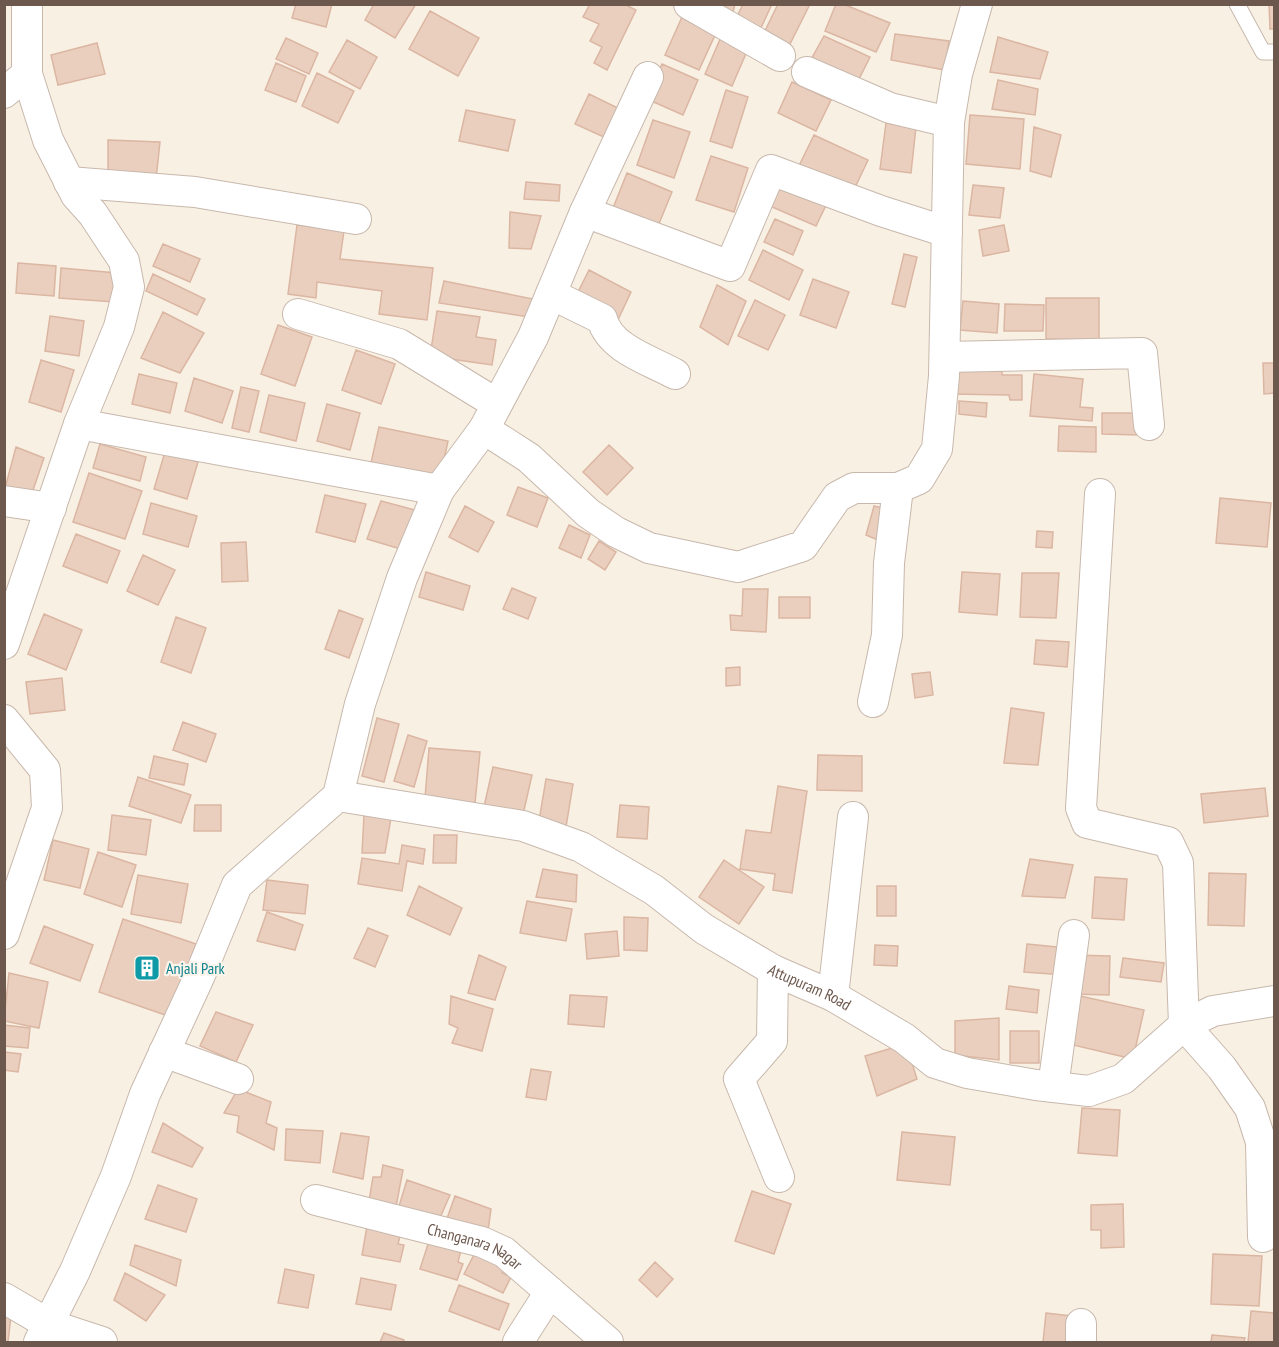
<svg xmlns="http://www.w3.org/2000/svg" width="1279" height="1347" viewBox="0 0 1279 1347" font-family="'PT Sans Narrow',sans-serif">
	<rect width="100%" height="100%" fill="#f9f0e4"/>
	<!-- building -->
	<path fill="#eacfbf" stroke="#dbb6a2" stroke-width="1.5" d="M296,4H332L326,27L292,18Z
		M374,4H416L395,38L365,20Z
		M590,4H624L636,10L607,70L594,63L602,47L590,41L599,24L583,17Z
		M708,4H735L733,12Z
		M743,4H772L760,30L736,19Z
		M778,4H810L789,46L764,33Z
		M836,4H843L890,23L876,52L825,31Z
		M1269,4H1274V29H1270Z
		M430,11L479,38L458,76L409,49Z
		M682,17L716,33L699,70L665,55Z
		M895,34L949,41L945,70L891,60Z
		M824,36L870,57L856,85L808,65Z
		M721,37L748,49L732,86L705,74Z
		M998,37L1048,52L1040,79L990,72Z
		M286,38L318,53L309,74L276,59Z
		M347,40L377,57L360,89L329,72Z
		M97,43L105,74L58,85L51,55Z
		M276,63L306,76L296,102L265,90Z
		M662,64L698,80L683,115L647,99Z
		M317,73L354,91L338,123L302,106Z
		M998,80L1038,89L1035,115L992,109Z
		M792,82L831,100L816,131L778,113Z
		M726,90L748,97L732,148L710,141Z
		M589,94L620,109L606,138L575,124Z
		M466,110L515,120L508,151L459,141Z
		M970,115L1024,119L1020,169L966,164Z
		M653,120L690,132L674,178L637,165Z
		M886,123L916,127L911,173L880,169Z
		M1034,127L1061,135L1051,177L1030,171Z
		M814,135L868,160L850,198L796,172Z
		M108,140L160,142L156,179L108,176Z
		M711,156L748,168L734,212L696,200Z
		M627,173L672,192L658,226L613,208Z
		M775,175L829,199L816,226L763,203Z
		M526,182L560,185L559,201L524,199Z
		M973,185L1004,188L1000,218L969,215Z
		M510,212L541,216L531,249L509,248Z
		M775,219L803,231L793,255L764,242Z
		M297,225L344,231L340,259L433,268L427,320L379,314L382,291L317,282L316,298L288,294Z
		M1004,225L1009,251L983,256L979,230Z
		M163,244L200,259L190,282L153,266Z
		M763,250L803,270L789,300L749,280Z
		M904,254L917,257L905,307L892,304Z
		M18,263L56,266L54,296L16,293Z
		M61,268L117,273L115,302L59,298Z
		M589,270L631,292L616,324L573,302Z
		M153,274L205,299L197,315L146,291Z
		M813,279L849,292L836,328L800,315Z
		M444,281L533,299L529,317L439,303Z
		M717,285L746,301L728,345L700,327Z
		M1046,298H1099V340L1046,339Z
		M755,300L785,315L768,350L738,336Z
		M963,301L999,304L997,333L960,330Z
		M1005,304L1044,305L1043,331H1004Z
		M437,311L480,317L476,337L496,340L492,365L430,356Z
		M163,312L204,333L180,373L141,358Z
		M50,316L84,321L79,356L45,351Z
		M278,325L312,337L295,386L261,374Z
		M356,350L395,364L381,404L342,390Z
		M41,360L74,370L61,412L29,402Z
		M1263,363H1274V393L1264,394Z
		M949,370L1002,371V375H1022V400H1010L1009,395L949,394Z
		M139,374L177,383L170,413L132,404Z
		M1034,374L1083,379L1080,407L1093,408L1092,421L1030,416Z
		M194,378L233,391L222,423L185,411Z
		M241,387L259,391L249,432L232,428Z
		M269,395L305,403L296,441L260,432Z
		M959,401L987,403L986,417L959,414Z
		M327,404L360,413L350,450L317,441Z
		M1102,413H1140L1139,435L1102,434Z
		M1059,426L1096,427V452L1058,451Z
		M379,427L448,441L440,478L371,463Z
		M100,444L146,457L140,481L93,468Z
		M609,445L633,468L607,495L583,472Z
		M16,447L44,458L31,496L5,488Z
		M165,452L198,462L187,499L154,489Z
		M89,473L142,491L125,539L73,522Z
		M518,487L548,498L537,527L507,515Z
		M325,495L366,504L355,542L316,532Z
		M1220,498L1271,503L1267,547L1216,543Z
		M381,501L415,510L404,550L367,539Z
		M151,503L197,516L188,547L143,534Z
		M465,506L494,522L478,552L449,537Z
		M874,506L891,510L885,543L866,535Z
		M569,525L590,535L581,558L559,548Z
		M1037,531L1053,532L1052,548L1036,547Z
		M76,534L120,551L107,583L63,566Z
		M599,541L616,552L605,570L588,559Z
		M246,542L248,581L222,582L221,543Z
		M143,555L175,570L158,605L127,591Z
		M426,572L470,586L463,610L419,597Z
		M962,572L1000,574L997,615L959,612Z
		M1022,573H1059L1056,618L1020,617Z
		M512,588L536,598L528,619L503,609Z
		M743,589H768L766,632L731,630L730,615L742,616Z
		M779,597H810V618H779Z
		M339,610L363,619L349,658L325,649Z
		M44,614L82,630L66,670L28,654Z
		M176,617L206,628L191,673L161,662Z
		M1036,640L1069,642L1067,667L1034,664Z
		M740,667V685L726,686V668Z
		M930,672L933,695L915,698L912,674Z
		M62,678L65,710L30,714L26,682Z
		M1011,708L1044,713L1038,765L1004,763Z
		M377,718L399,724L384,782L362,776Z
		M183,722L216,734L206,762L173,750Z
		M408,735L427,741L414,787L394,781Z
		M429,748L480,752L475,803L425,798Z
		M818,755L862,756V791L817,790Z
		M154,756L188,764L184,785L149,778Z
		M493,767L532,775L522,819L483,811Z
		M138,777L191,795L181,823L129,806Z
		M546,779L573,784L565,833L538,827Z
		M778,786L807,791L792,893L773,890L775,874L740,869L746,830L771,833Z
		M1265,788L1268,816L1204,823L1201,794Z
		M195,805H221V831H194Z
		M620,805L649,807L647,839L617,837Z
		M112,815L151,820L146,855L108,850Z
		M364,815L391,818L385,853H362Z
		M434,835H457L456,863H433Z
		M53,840L89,849L80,888L44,880Z
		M402,845L425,849L423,864L407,861L402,891L358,884L362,858L399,864Z
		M98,852L136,865L122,907L84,894Z
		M1030,859L1073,865L1065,898L1022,896Z
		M724,860L764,887L739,924L699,897Z
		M543,869L577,875L576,902L536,897Z
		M1209,873L1246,874L1244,926L1208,925Z
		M138,875L188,884L181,923L131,914Z
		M1095,877L1127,879L1124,920L1092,918Z
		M267,880L308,885L305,914L263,910Z
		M419,886L462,908L450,935L407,915Z
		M877,886H896V916H877Z
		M527,901L572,909L566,941L520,933Z
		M267,912L303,925L295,950L257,941Z
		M624,917L648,918L647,951L624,950Z
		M123,919L196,944L171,1017L99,992Z
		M44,926L93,945L80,981L30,963Z
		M368,928L388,936L375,967L354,958Z
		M617,931L619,956L587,959L585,934Z
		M1027,944L1067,948L1065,975L1024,972Z
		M875,945L898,946L897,966L874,965Z
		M479,955L506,967L495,1000L468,993Z
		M1072,955L1110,956L1109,995L1071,994Z
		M1123,958L1164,963L1161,982L1120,977Z
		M9,973L48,982L39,1028L4,1021Z
		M1009,986L1039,990L1037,1013L1006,1009Z
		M570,995L607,997L604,1027L568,1024Z
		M451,996L493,1009L482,1051L452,1043L458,1028L449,1024Z
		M1080,996L1144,1010L1133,1059L1069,1044Z
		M216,1012L253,1025L236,1062L200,1046Z
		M999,1018V1060L955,1055V1021Z
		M4,1025L30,1028L28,1048L4,1046Z
		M1010,1031H1039V1063H1010Z
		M906,1044L917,1079L877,1096L865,1056Z
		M4,1052L21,1054L18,1072L4,1070Z
		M531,1069L551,1072L546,1100L526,1097Z
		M238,1089L271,1102L266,1123L277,1128L274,1150L237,1132L239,1116L224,1113Z
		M1082,1108L1120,1110L1117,1156L1078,1153Z
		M163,1123L203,1148L192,1167L152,1152Z
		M286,1129L323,1131L320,1163L285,1160Z
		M902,1132L955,1137L950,1185L897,1180Z
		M341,1133L369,1137L363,1179L333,1172Z
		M383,1165L403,1170L395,1212L369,1201L373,1177H381Z
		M407,1180L450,1195L439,1220L399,1206Z
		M158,1185L197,1199L186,1232L145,1219Z
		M752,1191L791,1204L774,1254L735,1241Z
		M455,1196L491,1209L487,1238L445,1224Z
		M1123,1204L1124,1247L1101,1248V1230H1091V1205Z
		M367,1226L401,1232L398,1244L404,1245L400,1262L362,1255Z
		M430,1238L461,1250L458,1262L463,1264L457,1280L420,1269Z
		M135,1245L181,1260L176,1286L130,1265Z
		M477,1249L507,1264L502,1273L511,1277L503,1293L464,1274Z
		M1213,1254L1262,1256L1259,1306L1211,1304Z
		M655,1262L673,1279L657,1297L639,1280Z
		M285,1269L314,1275L308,1308L278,1303Z
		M125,1273L165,1295L146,1321L114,1300Z
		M361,1278L396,1285L391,1310L356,1304Z
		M459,1285L509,1304L499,1330L449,1311Z
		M1251,1311L1274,1313V1342H1248Z
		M1046,1313L1080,1317L1078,1342H1043Z
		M4,1315L11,1316L8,1342H4Z
		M384,1333L404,1340L403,1342H380Z
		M1212,1335L1245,1338L1244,1342H1211Z"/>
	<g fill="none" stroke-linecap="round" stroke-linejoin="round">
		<defs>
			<path id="lane" d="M1237,4L1263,52H1274"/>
			<g id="street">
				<path d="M27,4V74L48,140L76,195L93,214L124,261L129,287L119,327L79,424L439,490L484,429L529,458L588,513L616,532L649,548L738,567L803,546L837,497L854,488H898L919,479L937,449L944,376L949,122L957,74L977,4"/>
				<path d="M689,4L780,56"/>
				<path d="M807,72L890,108L949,122"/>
				<path d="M4,93L27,74"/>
				<path d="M69,182L195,192L356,219"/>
				<path d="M585,212L730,266L771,170L881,211L947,232"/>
				<path d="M551,294L602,319C610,349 650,360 675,374"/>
				<path d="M298,314L399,344L497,404"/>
				<path d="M945,357L1142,353L1149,425"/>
				<path d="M484,429L533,337L585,212L648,77"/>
				<path d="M1100,494L1081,808L1087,823L1168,842L1178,863L1184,1025L1222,1068L1250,1108L1261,1142L1263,1237"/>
				<path d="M4,501L51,508"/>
				<path d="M4,644L79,424"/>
				<path d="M873,702L887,635L889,563L898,488"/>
				<path d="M4,720L45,770L47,808L4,934"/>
				<path id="s1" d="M338,796L523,826L581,847L654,890L704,929L773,970L833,996L904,1038L935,1063L967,1073L1036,1085L1089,1091L1123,1079L1184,1025L1213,1011L1274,1001"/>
				<path d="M773,970L772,1041L739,1079L779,1177"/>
				<path d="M833,996L853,817"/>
				<path d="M164,1052L238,1079"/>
				<path d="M1053,1087L1074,935"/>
				<path id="s2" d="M316,1200L482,1242L504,1252L608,1342"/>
				<path d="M4,1298L50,1325L102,1342"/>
				<path d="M1081,1324V1342"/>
				<path d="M39,1342L75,1271L116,1176L145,1094L200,975L237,885L338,796L360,704L402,578L439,490"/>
				<path d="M518,1342L550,1292"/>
			</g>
		</defs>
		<!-- lane casing -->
		<use href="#lane" stroke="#c8b8ac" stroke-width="17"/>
		<!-- street casing -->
		<use href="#street" stroke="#c8b8ac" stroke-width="32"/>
		<!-- lane -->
		<use href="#lane" stroke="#fff" stroke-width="15"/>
		<!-- street -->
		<use href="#street" stroke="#fff" stroke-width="30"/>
	</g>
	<!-- icons -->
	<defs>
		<symbol id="building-square" viewBox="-11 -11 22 22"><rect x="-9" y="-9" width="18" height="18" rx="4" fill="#0f9aa8" stroke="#fcf4ea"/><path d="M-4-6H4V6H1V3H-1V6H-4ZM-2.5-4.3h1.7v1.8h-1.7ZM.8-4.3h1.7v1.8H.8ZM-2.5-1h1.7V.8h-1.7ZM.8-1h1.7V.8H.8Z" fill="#fff"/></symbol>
	</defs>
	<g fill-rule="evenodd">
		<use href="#building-square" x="132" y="953" width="30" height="30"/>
	</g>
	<g text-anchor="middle" stroke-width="4.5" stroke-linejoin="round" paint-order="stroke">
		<!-- culture labels -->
		<g font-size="16" fill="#0d838f" stroke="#fcf4ea" text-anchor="start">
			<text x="166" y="974">Anjali Park</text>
		</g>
		<!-- street labels -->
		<g font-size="16" fill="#6d584d" stroke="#fcf4ea">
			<text dy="6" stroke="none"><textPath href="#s1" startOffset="518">Attupuram Road</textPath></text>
			<text dy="6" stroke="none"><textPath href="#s2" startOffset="166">Changanara Nagar</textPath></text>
		</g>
	</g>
	<!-- border -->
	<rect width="1279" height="1347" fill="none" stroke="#6d584d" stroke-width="12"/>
</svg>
